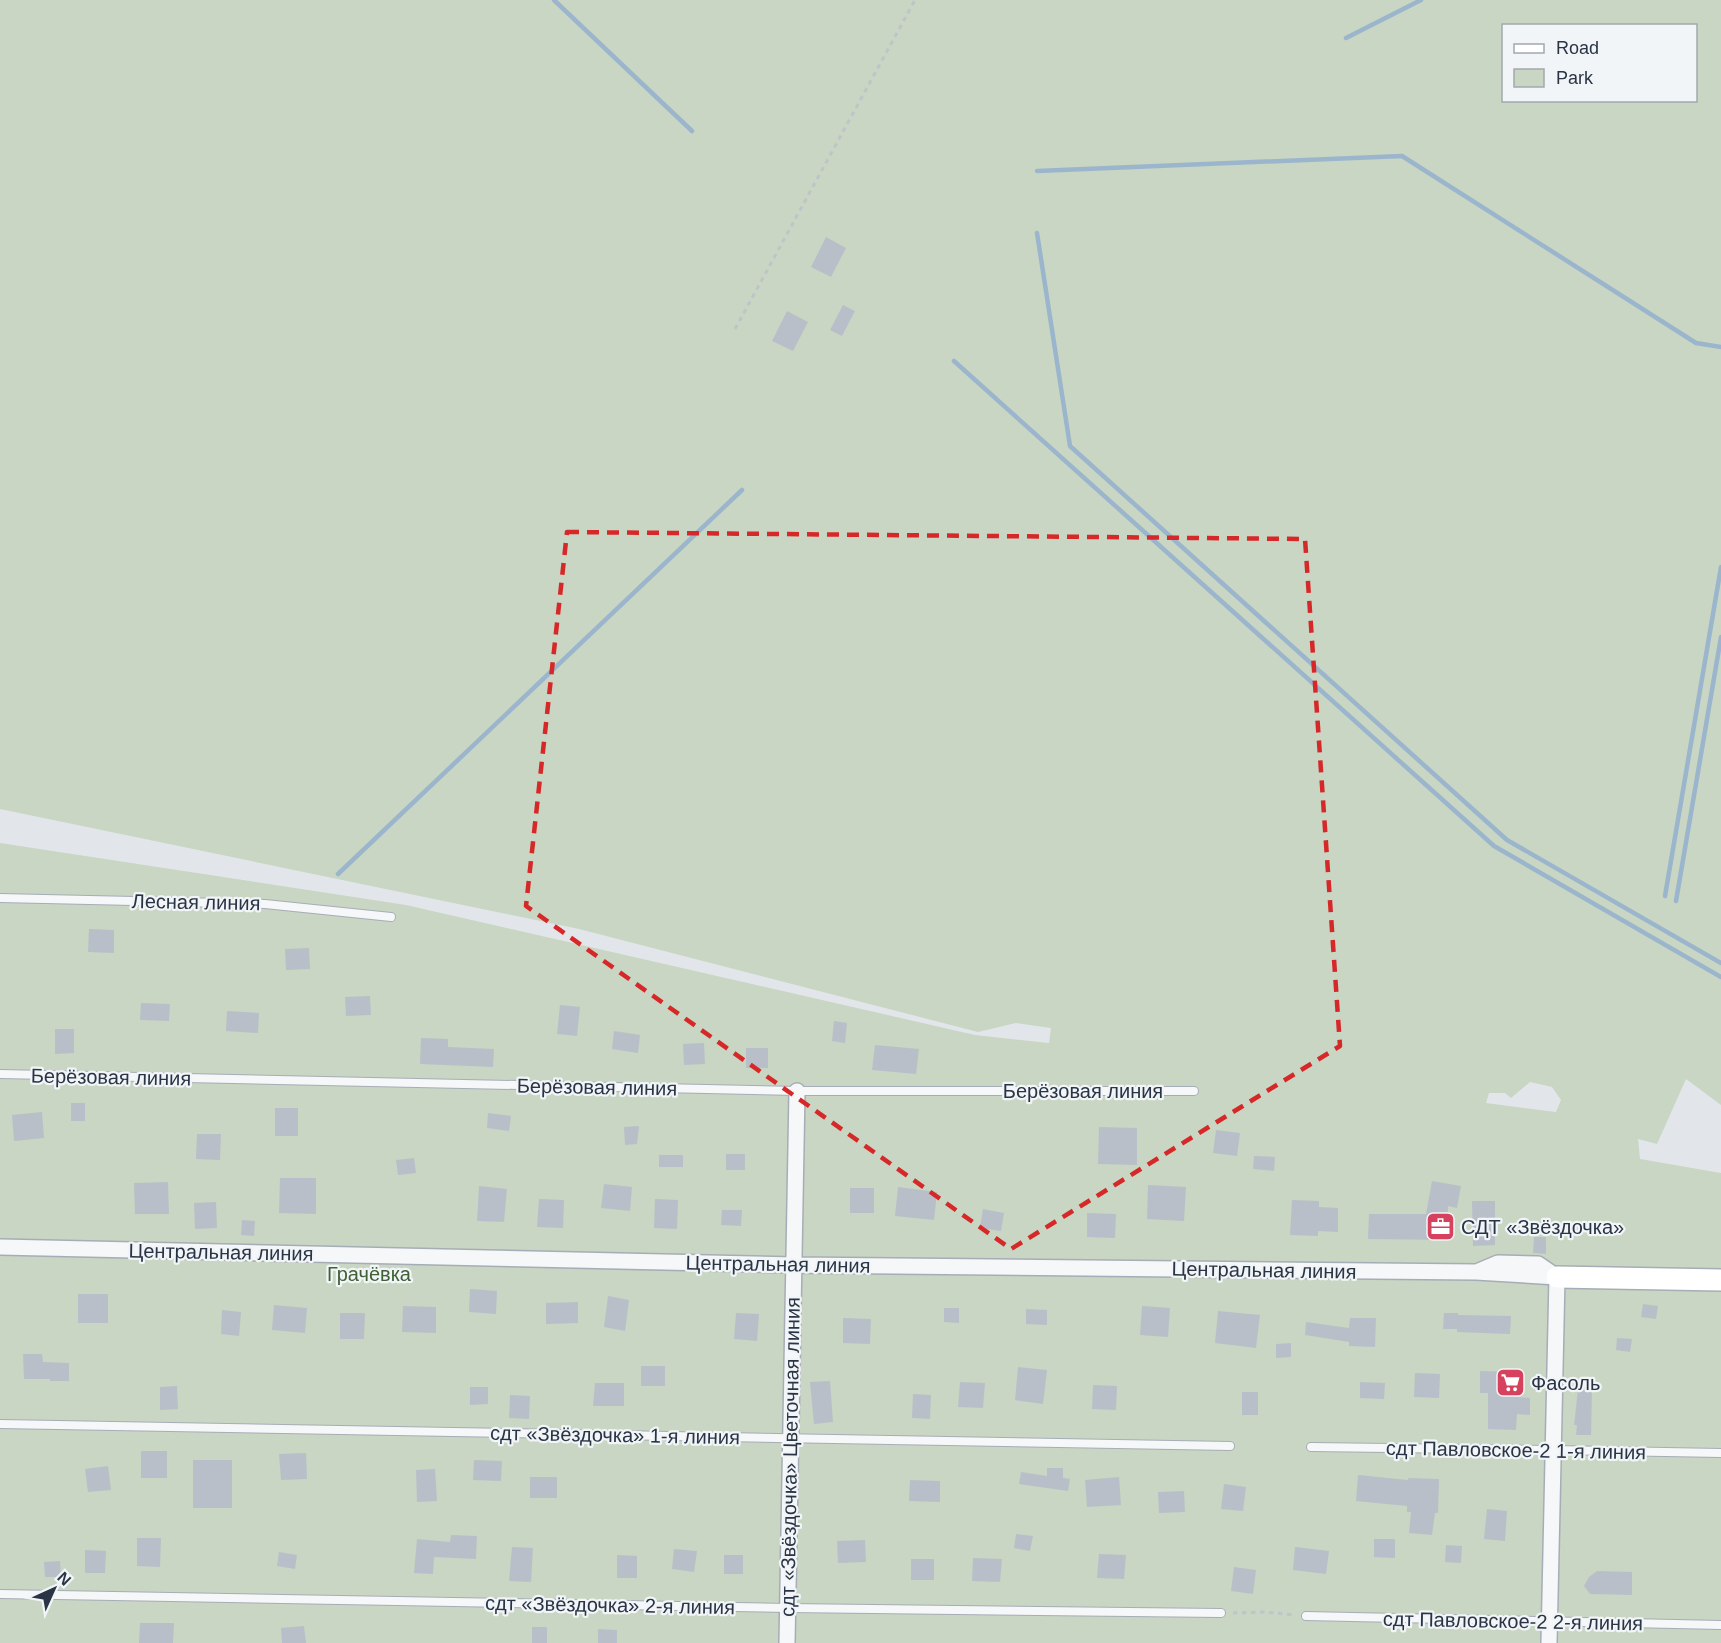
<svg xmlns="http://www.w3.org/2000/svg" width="1721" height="1643" viewBox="0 0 1721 1643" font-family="Helvetica,sans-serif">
	<rect width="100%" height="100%" fill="#e2e6eb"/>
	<!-- green -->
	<path fill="#c8d6c3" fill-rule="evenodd" d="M0,0H1721V1105L1686,1079L1657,1144L1638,1139L1640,1159L1721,1173V1643H0V843L406,905L975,1035L1049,1043L1051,1028L1016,1023L978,1032L579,929L0,809ZM1504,26H1696V100H1504ZM1530,1082L1552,1087L1561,1100L1556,1112L1486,1103L1489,1093H1505L1511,1098Z"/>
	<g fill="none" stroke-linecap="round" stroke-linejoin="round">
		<!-- stream -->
		<path stroke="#9bb5cd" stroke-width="4.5" d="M554,0L692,131
			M1346,38L1421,0
			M1037,171L1402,156L1696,343L1721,347
			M1037,233L1070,446L1507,840L1721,963
			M954,361L1494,846L1721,977
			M338,874L742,490
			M1665,896L1721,567
			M1676,901L1721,637"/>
	</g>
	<!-- building -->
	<path fill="#b9bfc9" d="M826,237L846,248L831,277L811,267Z
		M843,305L855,311L842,336L830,330Z
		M787,311L808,322L793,351L772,341Z
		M89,929L114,930V953L88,952Z
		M309,948L310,969L286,970L285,949Z
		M370,996L371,1015L346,1016L345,997Z
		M141,1003L170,1004L169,1021L140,1020Z
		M560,1005L580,1007L577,1036L557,1034Z
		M227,1011L259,1013L258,1033L226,1031Z
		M834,1021L847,1023L845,1043L832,1041Z
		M55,1029H74V1053L55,1054Z
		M614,1031L640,1035L638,1053L612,1049Z
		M421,1038L448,1039V1047L494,1049L493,1067L420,1064Z
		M704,1043L705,1064L684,1065L683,1044Z
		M875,1045L919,1049L916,1074L872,1070Z
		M746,1048H768V1068H746Z
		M71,1103H85V1121H71Z
		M275,1108H298V1136H275Z
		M42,1112L44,1138L14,1141L12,1115Z
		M488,1113L511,1116L509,1131L487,1128Z
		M639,1126L637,1144L625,1145L624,1127Z
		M1099,1127L1137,1128V1165L1098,1164Z
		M1216,1130L1240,1133L1237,1156L1213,1153Z
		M197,1134H221L220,1160L196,1159Z
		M726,1154H745V1170H726Z
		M659,1155H683V1167H659Z
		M1254,1156L1275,1157L1274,1171L1253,1169Z
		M414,1158L416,1173L398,1175L396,1160Z
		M280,1178H316V1214L279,1213Z
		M1432,1181L1461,1186L1457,1208L1448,1206L1447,1240L1368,1239L1369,1214H1426Z
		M168,1182L169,1214H135L134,1183Z
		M604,1184L632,1187L630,1211L601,1208Z
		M1148,1185L1186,1187L1184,1221L1147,1219Z
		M479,1186L507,1189L504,1222L477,1221Z
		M898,1187L937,1192L934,1220L895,1216Z
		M850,1188H874V1213H850Z
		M539,1199L564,1200L563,1228L537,1227Z
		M655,1199L678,1200L677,1229L654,1228Z
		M1292,1200L1319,1201V1207L1338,1208V1232L1318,1231V1236L1290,1235Z
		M1472,1201H1495V1245L1473,1246Z
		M216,1202L217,1228L195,1229L194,1203Z
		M983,1209L1004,1213L1001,1231L980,1228Z
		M722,1210H742L741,1226L721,1225Z
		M1087,1213L1116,1214L1115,1238L1087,1237Z
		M242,1220L255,1221L254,1236L241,1235Z
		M1534,1237H1546V1254L1533,1253Z
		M470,1289L497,1291L496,1314L469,1312Z
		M78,1294H108V1323H78Z
		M608,1296L629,1300L625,1331L604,1327Z
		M578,1302V1323L546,1324V1303Z
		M1643,1304L1658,1306L1656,1319L1641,1317Z
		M274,1305L307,1308L305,1333L272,1330Z
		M403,1306L436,1307V1333L402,1332Z
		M1142,1306L1170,1308L1168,1337L1140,1335Z
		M944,1308H959V1323L944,1322Z
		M1026,1309L1047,1310V1325L1026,1324Z
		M222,1310L241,1312L239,1336L221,1334Z
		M1218,1311L1260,1315L1256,1348L1215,1343Z
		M340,1313H365L364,1339H340Z
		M736,1313L759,1314L757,1341L734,1339Z
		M1444,1313H1458V1315L1511,1316L1510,1334L1457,1332V1329H1443Z
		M843,1318L871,1319L870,1344L843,1343Z
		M1350,1318H1376L1375,1347L1349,1346V1342L1305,1335L1306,1322L1349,1328Z
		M1617,1338L1632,1339L1630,1352L1616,1350Z
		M1291,1343V1357L1276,1358V1344Z
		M23,1354H42L43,1362L69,1363V1381H50V1379H24Z
		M641,1366H665V1386H641Z
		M1018,1367L1047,1370L1043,1404L1015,1400Z
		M1480,1371L1518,1372L1517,1397L1530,1398V1415L1517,1414L1516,1430L1488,1429V1393H1480Z
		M1415,1373L1440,1374L1439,1398L1414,1397Z
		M830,1381L833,1422L814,1424L810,1382Z
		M960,1382L985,1383L983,1408L958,1407Z
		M1360,1382L1385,1383L1384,1399L1360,1398Z
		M595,1383H624V1406H593Z
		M1093,1385L1117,1386L1116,1410L1092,1409Z
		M177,1386L178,1409L160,1410V1387Z
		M470,1387H488V1404L470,1405Z
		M1578,1390H1592L1591,1435H1576L1577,1425H1574Z
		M1242,1392H1258V1415H1242Z
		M913,1394L931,1395L930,1419L912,1418Z
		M510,1395L530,1396L529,1419L509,1418Z
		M141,1451H167V1478H141Z
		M306,1453L307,1479L281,1480L279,1454Z
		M193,1460H232V1508H193Z
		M474,1460L502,1461L501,1481L473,1480Z
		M108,1466L111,1490L88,1492L85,1469Z
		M1047,1468H1063V1478L1070,1479L1068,1491L1019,1484L1021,1472L1047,1476Z
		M435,1469L437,1501L417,1502L416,1470Z
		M1358,1475L1408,1480V1478L1439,1479L1438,1513H1435L1432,1535L1409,1533L1411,1512H1407V1506L1356,1501Z
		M530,1477H557V1498H530Z
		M1119,1477L1121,1505L1087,1507L1085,1480Z
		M910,1480L940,1481V1502L909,1501Z
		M1224,1484L1246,1487L1243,1511L1221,1509Z
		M1184,1491L1185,1512L1159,1513L1158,1492Z
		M1487,1509L1507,1511L1505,1541L1484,1539Z
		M1016,1534L1033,1536L1030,1551L1014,1548Z
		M451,1535L477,1536L476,1559L434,1557L433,1574L414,1573L417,1539L450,1542Z
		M137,1538H161L160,1567L137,1566Z
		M1374,1539H1395V1558L1374,1557Z
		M865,1540L866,1562L838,1563L837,1541Z
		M1446,1545L1462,1546L1461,1563L1445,1562Z
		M512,1547L533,1548L531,1582L509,1581Z
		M1295,1547L1329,1551L1326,1574L1293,1570Z
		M674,1549L697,1551L694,1572L672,1569Z
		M85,1550L106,1551L105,1573H85Z
		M279,1552L297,1555L295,1569L277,1566Z
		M1099,1554L1126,1555L1124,1579L1097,1578Z
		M617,1555L637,1556V1578H617Z
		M724,1555H743V1574H724Z
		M973,1558L1002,1559L1000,1582L972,1581Z
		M911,1559H934V1580H911Z
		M60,1561L61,1577H45L44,1562Z
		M1234,1567L1256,1570L1253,1594L1231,1591Z
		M1597,1571L1632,1572V1595L1590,1594L1584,1586L1589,1577Z
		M140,1623H174L173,1643H139Z
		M304,1626L306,1643H282L281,1628Z
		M532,1627H547V1643H532Z
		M598,1629L617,1630V1643H598Z"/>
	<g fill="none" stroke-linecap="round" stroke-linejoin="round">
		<defs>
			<path id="lane" d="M0,898L265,904L391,917
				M0,1074L797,1091H1194
				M0,1424L1230,1446
				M1311,1447L1553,1450L1721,1453
				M0,1594L788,1608L1221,1613
				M1306,1616L1721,1625"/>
			<path id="street" d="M0,1247L794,1265L1476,1272L1557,1277
				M1479,1271L1498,1263L1538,1264L1557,1277
				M787,1643L797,1091
				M1549,1643L1557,1277"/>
			<path id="secondary" d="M1557,1277L1721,1280"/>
		</defs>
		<!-- lane casing -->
		<use href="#lane" stroke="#a7adb6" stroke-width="10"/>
		<!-- street casing -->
		<use href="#street" stroke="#a7adb6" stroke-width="18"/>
		<!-- secondary casing -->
		<use href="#secondary" stroke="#a7adb6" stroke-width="24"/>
		<!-- path -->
		<path stroke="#c0c4ca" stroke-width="3" stroke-dasharray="4.5 4.5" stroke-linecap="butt" d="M735,329L915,0
			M1233,1613L1264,1612L1295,1615"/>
		<!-- lane -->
		<use href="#lane" stroke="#f5f7f9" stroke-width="8"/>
		<!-- street -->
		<use href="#street" stroke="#f5f7f9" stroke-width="15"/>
		<!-- secondary -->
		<use href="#secondary" stroke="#fff" stroke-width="21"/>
	</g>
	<!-- marked area -->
	<path fill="none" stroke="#d62828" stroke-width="4.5" stroke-dasharray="12 8" stroke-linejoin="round" d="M567,532L1305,539L1340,1046L1011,1249L526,906Z"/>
	<!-- icons -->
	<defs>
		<symbol id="office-square" viewBox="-11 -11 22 22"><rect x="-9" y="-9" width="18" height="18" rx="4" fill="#d6415d" stroke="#f2f5f8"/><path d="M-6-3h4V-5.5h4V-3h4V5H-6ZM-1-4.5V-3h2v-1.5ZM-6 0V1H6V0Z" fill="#fff"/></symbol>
		<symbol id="supermarket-square" viewBox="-11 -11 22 22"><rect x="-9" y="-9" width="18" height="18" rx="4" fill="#d6415d" stroke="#f2f5f8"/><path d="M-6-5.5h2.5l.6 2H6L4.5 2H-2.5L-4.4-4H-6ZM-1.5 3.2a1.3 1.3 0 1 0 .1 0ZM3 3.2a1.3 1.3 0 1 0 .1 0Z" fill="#fff"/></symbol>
	</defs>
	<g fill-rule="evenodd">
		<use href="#office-square" x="1424" y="1210" width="33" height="33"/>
		<use href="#supermarket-square" x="1494" y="1366" width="33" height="33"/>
	</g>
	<g text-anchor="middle" stroke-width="4.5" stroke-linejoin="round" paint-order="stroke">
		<!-- street labels -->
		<g font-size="20" fill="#293444" stroke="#f2f5f8">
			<text transform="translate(196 902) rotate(1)" y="7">Лесная линия</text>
			<text transform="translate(111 1077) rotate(1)" y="7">Берёзовая линия</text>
			<text transform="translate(597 1087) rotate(1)" y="7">Берёзовая линия</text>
			<text x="1083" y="1098">Берёзовая линия</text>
			<text transform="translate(221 1252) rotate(1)" y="7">Центральная линия</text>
			<text transform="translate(778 1264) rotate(1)" y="7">Центральная линия</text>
			<text transform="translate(1264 1270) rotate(1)" y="7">Центральная линия</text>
			<text transform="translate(615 1435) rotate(1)" y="7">сдт «Звёздочка» 1-я линия</text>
			<text transform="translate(1516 1450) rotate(1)" y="7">сдт Павловское-2 1-я линия</text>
			<text transform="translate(790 1457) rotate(-89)" y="7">сдт «Звёздочка» Цветочная линия</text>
			<text transform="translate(610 1605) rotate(1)" y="7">сдт «Звёздочка» 2-я линия</text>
			<text transform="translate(1513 1621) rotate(1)" y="7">сдт Павловское-2 2-я линия</text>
		</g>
		<!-- poi labels -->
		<g font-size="20" fill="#293444" stroke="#f2f5f8" text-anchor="start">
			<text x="1461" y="1234">СДТ «Звёздочка»</text>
			<text x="1531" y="1390">Фасоль</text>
		</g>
		<!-- park labels -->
		<g font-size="20" fill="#3f6135" stroke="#f2f5f8">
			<text x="369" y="1281">Грачёвка</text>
		</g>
	</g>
	<!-- legend -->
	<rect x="1502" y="24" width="195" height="78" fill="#f2f5f8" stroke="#a2a8b0" stroke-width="1.5"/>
	<rect x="1514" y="44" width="30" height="9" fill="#ffffff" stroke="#a2a8b0" stroke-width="1.5"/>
	<text x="1556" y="54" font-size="18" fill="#293444">Road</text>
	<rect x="1514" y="69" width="30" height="18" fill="#c8d6c3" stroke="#a2a8b0" stroke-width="1.5"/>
	<text x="1556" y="84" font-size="18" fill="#293444">Park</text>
	<!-- north arrow -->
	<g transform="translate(54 1589) rotate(45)" stroke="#f2f5f8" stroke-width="4.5" paint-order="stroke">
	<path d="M0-4.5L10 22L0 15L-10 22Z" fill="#293444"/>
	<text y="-9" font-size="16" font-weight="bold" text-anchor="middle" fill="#293444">N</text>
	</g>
</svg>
